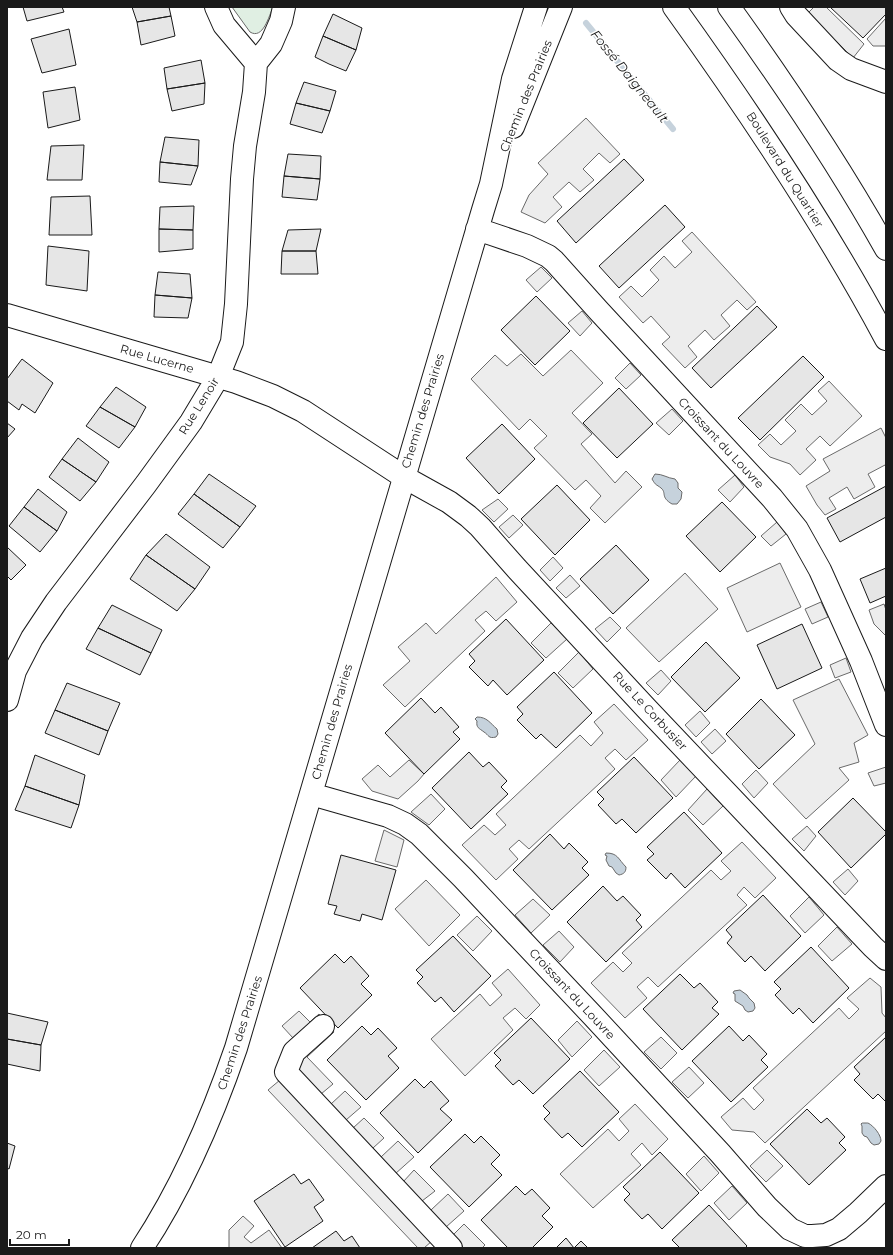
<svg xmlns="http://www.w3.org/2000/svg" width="893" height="1255" viewBox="0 0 893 1255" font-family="Montserrat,sans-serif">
	<rect width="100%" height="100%" fill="#fff"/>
	<!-- green -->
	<path fill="#e0efe3" stroke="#6a6a6a" d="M232,7H273C269,16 263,40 250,32Z"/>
	<!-- parking -->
	<path fill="#ededed" stroke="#6a6a6a" d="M814,7H826L864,44L853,58L808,13Z
		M886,18V46H873L867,39Z
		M586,118L620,154L610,163L599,153L583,169L594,180L580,192L569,182L553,197L562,207L545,223L521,212L529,195L548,174L538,163Z
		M692,232L756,302L747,310L737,300L721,315L730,326L714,340L705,330L688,346L697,357L685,368L662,344L670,337L651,316L643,323L619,297L631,286L642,297L659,280L650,270L664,256L675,268L692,252L682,241Z
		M541,267L552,278L537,292L526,280Z
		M582,311L592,323L580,336L568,323Z
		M571,350L603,383L572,413L592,434L581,444L615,483L626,471L642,487L605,523L590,508L601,496L586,480L575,490L534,448L547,436L530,419L519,430L471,379L495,355L507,366L521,354L543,376Z
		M630,363L641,375L626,389L615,378Z
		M829,381L862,416L830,446L820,436L806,449L816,460L800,475L790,464L770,457L758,445L770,434L781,445L796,431L785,420L801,404L812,415L827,401L818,391Z
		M672,409L683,421L669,435L656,423Z
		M881,428L886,438V467L885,465L868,474L875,487L854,499L847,487L829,498L836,509L825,515L817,505L806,486L830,471L823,459Z
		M735,475L744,487L730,502L718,490Z
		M498,499L508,509L494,522L482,510Z
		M513,515L523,525L509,538L499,527Z
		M777,522L786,534L771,546L761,536Z
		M553,557L563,568L550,581L540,570Z
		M780,563L801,607L747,632L727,588Z
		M685,573L718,609L659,662L626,628Z
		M570,575L580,586L566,598L556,588Z
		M496,577L517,602L496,621L486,611L475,620L485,631L405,707L383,685L410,661L398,647L426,623L436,634Z
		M821,602L828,617L812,624L805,609Z
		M884,604L886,610V636L874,624L869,610Z
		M610,617L621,628L607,642L595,629Z
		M551,623L567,639L546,658L531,643Z
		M579,652L593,669L573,688L558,673Z
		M846,658L851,672L835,678L830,665Z
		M661,670L671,681L658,695L646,683Z
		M839,679L868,735L854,743L859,762L839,768L849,780L806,819L773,784L815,744L793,700Z
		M614,704L648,740L626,760L615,749L605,758L615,769L529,849L519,840L509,849L518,859L496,880L462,845L484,825L495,835L506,825L496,814L580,735L591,746L603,733L594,722Z
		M700,711L710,723L696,737L685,725Z
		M715,729L726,741L712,754L701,742Z
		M409,760L424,774L418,781L398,799L372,791L362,779L378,765L390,777Z
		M680,760L696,776L676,797L661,780Z
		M886,767V783L874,786L868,773Z
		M756,770L768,783L754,798L742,784Z
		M707,789L723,806L703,825L688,810Z
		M431,794L445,809L429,825L411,812Z
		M807,826L816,836L804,851L792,839Z
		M384,830L404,840L397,867L375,861Z
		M742,842L776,878L755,898L744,887L737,895L747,905L658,987L648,977L637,987L647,998L625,1018L591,983L613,962L623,972L632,963L622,953L711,870L721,880L731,871L721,861Z
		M848,869L858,881L845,895L833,882Z
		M426,880L460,915L429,946L395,909Z
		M809,897L824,915L805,933L790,916Z
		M533,899L550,915L531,933L515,915Z
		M477,916L492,931L473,951L457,935Z
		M837,927L852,944L832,961L818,946Z
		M559,931L574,947L560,962L543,945Z
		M508,969L540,1005L526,1019L515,1008L503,1018L513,1030L465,1076L431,1039L480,994L490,1006L502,995L492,983Z
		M870,978L881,987L882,1013L886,1018V1031L765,1143L754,1132L732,1130L721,1117L743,1098L754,1110L764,1100L753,1088L839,1008L849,1019L859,1009L847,998Z
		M299,1011L310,1022L319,1014L334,1032L307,1057L333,1084L321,1094L331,1104L345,1091L361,1107L346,1120L353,1128L364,1118L384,1138L373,1148L381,1157L398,1141L414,1157L395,1174L403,1182L414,1170L435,1191L422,1201L431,1210L448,1194L464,1211L446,1227L453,1235L464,1224L485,1245L482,1248H439L432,1241L424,1248H418L268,1090L280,1080L276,1074L293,1038L282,1026Z
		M577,1021L592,1037L572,1057L558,1040Z
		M661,1037L677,1053L661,1069L644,1052Z
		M604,1050L620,1067L599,1086L584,1070Z
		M689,1067L704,1083L688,1098L672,1082Z
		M635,1104L668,1139L652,1155L642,1143L631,1154L641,1165L593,1208L560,1174L608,1129L619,1141L629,1131L619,1119Z
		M767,1150L783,1166L766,1182L750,1166Z
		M704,1156L719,1173L701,1191L686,1174Z
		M732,1186L747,1203L729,1220L714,1203Z
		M243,1216L254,1226L244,1237L251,1243L269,1230L282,1248H229V1230Z"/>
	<!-- water -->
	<path fill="#c6d2dc" stroke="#6a6a6a" d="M655,474C663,474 667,478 675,479L678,483V488L682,492L681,499L677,504H672C660,497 667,493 661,488C656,484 656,486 652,479Z
		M477,717C487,717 490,723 497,729L498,734L496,737C488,739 489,735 484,732C479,728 476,728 477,721L475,719Z
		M606,853C618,853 618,859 626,867C626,872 624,874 619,875L616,873L612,867L609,866L606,860L607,856L605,855Z
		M740,990L747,995L749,998L754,1003L755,1008L753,1011L748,1012L745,1010L743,1006L735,1001V994L733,993L734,991Z
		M862,1123C862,1123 868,1123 868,1123C874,1126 881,1135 881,1141L879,1144L874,1145L871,1143L867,1137L864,1136L862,1133V1126L861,1124Z"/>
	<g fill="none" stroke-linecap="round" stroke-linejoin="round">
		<!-- stream -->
		<path stroke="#c6d2dc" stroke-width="6" d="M586,23L673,129"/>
	</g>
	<!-- building -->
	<path fill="#e6e6e6" stroke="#1a1a1a" d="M23,7H62L64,12L27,21Z
		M132,7H169L171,16L137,22Z
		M830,7H886V14L863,38Z
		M333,14L362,28L356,50L323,36Z
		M171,16L175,36L141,45L137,22Z
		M69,29L76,65L42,73L31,39Z
		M323,36L356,50L346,71L329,64L315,57Z
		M201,60L205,83L167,89L164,68Z
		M304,82L336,91L330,111L296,103Z
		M205,83L204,104L172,111L167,89Z
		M75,87L80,120L48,128L43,92Z
		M296,103L330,111L322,133L290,124Z
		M165,137L199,140L198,166L160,162Z
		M84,145L82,180H47L51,146Z
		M288,154L321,156L320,179L284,176Z
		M624,159L644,180L576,243L557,221Z
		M160,162L198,166L191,185L159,182Z
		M284,176L320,179L317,200L282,197Z
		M90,196L92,235H49L51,197Z
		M665,205L685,227L619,288L599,266Z
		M194,206L193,230L159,229L160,207Z
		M159,229L193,230V249L159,252Z
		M321,229L316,251H282L288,230Z
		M48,246L89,251L87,291L46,285Z
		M282,251H316L318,274H281Z
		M158,272L190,274L192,298L155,295Z
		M155,295L192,298L188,318L154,317Z
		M536,296L570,331L535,365L501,330Z
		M757,306L777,327L711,388L692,368Z
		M803,356L824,377L760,440L738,418Z
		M22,359L53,383L35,413L22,404L19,410L7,401V379Z
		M116,387L146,407L135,427L100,407Z
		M619,388L653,424L617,458L583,423Z
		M100,407L135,427L119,448L86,426Z
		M7,423L15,429L7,438Z
		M502,424L535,459L499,494L466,458Z
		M78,438L109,462L96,482L62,459Z
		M62,459L96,482L80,501L49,477Z
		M209,474L256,506L240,527L194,494Z
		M557,485L590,520L555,555L521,519Z
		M886,486V517L840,542L827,518Z
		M38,489L67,512L57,531L24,507Z
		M194,494L240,527L223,548L178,514Z
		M722,502L756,537L720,572L686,536Z
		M24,507L57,531L40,552L9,526Z
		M166,534L210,567L195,589L146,555Z
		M616,545L649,580L613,614L580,579Z
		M7,547L26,565L11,580L7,576Z
		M146,555L195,589L177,611L130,579Z
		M886,568V596L870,603L860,579Z
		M112,605L162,630L151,653L98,628Z
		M506,619L544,660L507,695L493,680L488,686L469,667L475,661L469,654Z
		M802,624L822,668L777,689L757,645Z
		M98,628L151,653L140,675L86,649Z
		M706,642L740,678L705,712L671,677Z
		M554,672L592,713L556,748L541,734L536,739L517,720L523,714L517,707Z
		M67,683L120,703L108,731L55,710Z
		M421,698L435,713L441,707L459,727L453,732L460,739L424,774L385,733Z
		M761,699L795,735L759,769L726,734Z
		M55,710L108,731L99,755L45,733Z
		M469,752L483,767L489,762L507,781L501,787L508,794L471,829L432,788Z
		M35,755L85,775L79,805L25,786Z
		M634,757L673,798L636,833L622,819L616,824L598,805L604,799L597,792Z
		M25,786L79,805L71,828L15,810Z
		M853,798L886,832V834L851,868L818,832Z
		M684,812L722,853L685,888L671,873L666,879L647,860L654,854L647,847Z
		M550,834L564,849L569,843L588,862L582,868L589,875L552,910L513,870Z
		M341,855L396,870L382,920L362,914L360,921L334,914L337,906L328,904Z
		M603,886L617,901L623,896L641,915L636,920L642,927L606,962L567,922Z
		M763,895L801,936L765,971L751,956L745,962L727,943L732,937L726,930Z
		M453,936L491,976L454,1012L441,997L435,1002L417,983L423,977L416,970Z
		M811,947L849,988L813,1023L799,1008L793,1014L775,995L781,989L774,982Z
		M335,954L344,963L351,956L369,976L361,984L372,995L338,1028L300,988Z
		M680,974L694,988L700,983L718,1002L712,1008L719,1014L682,1050L643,1009Z
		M7,1013L48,1022L41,1045L7,1039Z
		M531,1018L570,1059L533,1094L519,1080L513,1085L495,1066L501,1060L494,1053Z
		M362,1026L371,1035L378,1028L397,1048L388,1056L399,1068L366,1100L327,1060Z
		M729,1026L743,1041L749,1035L767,1054L761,1060L768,1067L731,1102L692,1061Z
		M886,1037V1102L878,1094L873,1099L854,1080L860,1074L854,1067Z
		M7,1039L41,1045L40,1071L7,1064Z
		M580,1071L619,1112L582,1147L568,1133L562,1138L544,1119L550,1113L543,1106Z
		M415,1079L424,1088L431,1081L449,1101L440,1109L452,1120L418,1153L380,1113Z
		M807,1109L821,1123L827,1118L845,1137L839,1143L846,1150L809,1185L770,1144Z
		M465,1134L474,1143L481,1136L500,1155L491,1164L502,1175L469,1207L430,1167Z
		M7,1143L15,1146L9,1169L7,1168Z
		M660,1152L699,1193L662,1229L648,1214L642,1219L624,1200L630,1194L623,1187Z
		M294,1174L301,1184L309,1179L324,1200L314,1207L323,1221L285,1247L254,1201Z
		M516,1186L525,1195L532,1189L550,1208L542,1216L553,1227L532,1248H508L481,1220Z
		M709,1205L747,1246L745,1248H677L679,1247L672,1240Z
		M336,1231L344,1241L352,1236L360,1248H312Z
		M566,1238L574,1248L581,1241L588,1248H556Z"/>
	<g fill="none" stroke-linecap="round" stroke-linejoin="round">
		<defs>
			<path id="minor" d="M216,7L224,25L256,63
				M791,7L796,15L838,60L851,69L886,82
				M513,127L561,7
				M477,229L527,246L548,256L554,261L598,310L772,498L797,529L820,570L861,661L886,725
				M7,315L236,382L273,396L303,411L404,477L449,502L468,516L480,527L517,569L646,708L873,947L886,959
				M7,700L15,671L32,638L56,602L146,484L191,422L218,377L232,342L236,304L242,179L245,146L254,92L256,63L271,44L281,21L284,7
				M311,794L388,816L405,824L419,834L463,878L593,1016L720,1153L767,1207L790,1229L805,1236H812L826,1235L839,1229L858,1213L886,1186
				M323,1026L294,1052L286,1072L451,1248
				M142,1248C183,1186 212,1118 236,1048L483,210L491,184L513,79L536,7"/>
			<path id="major" d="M674,7C751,114 824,223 886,339
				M729,7C785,85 839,165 886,249"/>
		</defs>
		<!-- minor casing -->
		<use href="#minor" stroke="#1a1a1a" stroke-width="24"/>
		<!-- major casing -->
		<use href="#major" stroke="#1a1a1a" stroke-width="24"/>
		<!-- minor -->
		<use href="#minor" stroke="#fff" stroke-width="22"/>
		<!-- major -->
		<use href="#major" stroke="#fff" stroke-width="22"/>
	</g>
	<g text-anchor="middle" stroke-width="3" stroke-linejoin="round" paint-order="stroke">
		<!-- street labels -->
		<g font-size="12" fill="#1a1a1a" stroke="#fff">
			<text transform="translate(526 96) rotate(-68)" y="4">Chemin des Prairies</text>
			<text transform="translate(785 170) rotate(58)" y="4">Boulevard du Quartier</text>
			<text transform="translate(157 359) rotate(16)" y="4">Rue Lucerne</text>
			<text transform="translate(199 406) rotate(-58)" y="4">Rue Lenoir</text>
			<text transform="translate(423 411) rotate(-73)" y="4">Chemin des Prairies</text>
			<text transform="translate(721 443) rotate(47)" y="4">Croissant du Louvre</text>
			<text transform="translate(650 711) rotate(47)" y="4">Rue Le Corbusier</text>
			<text transform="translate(332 722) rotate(-74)" y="4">Chemin des Prairies</text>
			<text transform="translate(572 994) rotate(47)" y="4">Croissant du Louvre</text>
			<text transform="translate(240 1033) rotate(-72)" y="4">Chemin des Prairies</text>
		</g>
		<!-- water labels -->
		<g font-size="13" font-style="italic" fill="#1a1a1a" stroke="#fff">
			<text transform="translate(630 76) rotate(51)" y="5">Fossé Daigneault</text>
		</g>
	</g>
	<!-- border -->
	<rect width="893" height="1255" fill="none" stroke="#1a1a1a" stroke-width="16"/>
	<!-- scale -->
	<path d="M10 1239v6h59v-6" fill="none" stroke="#1a1a1a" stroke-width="2"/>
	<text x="16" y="1239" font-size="12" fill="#1a1a1a" stroke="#ffffff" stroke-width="3" paint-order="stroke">20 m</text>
</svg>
